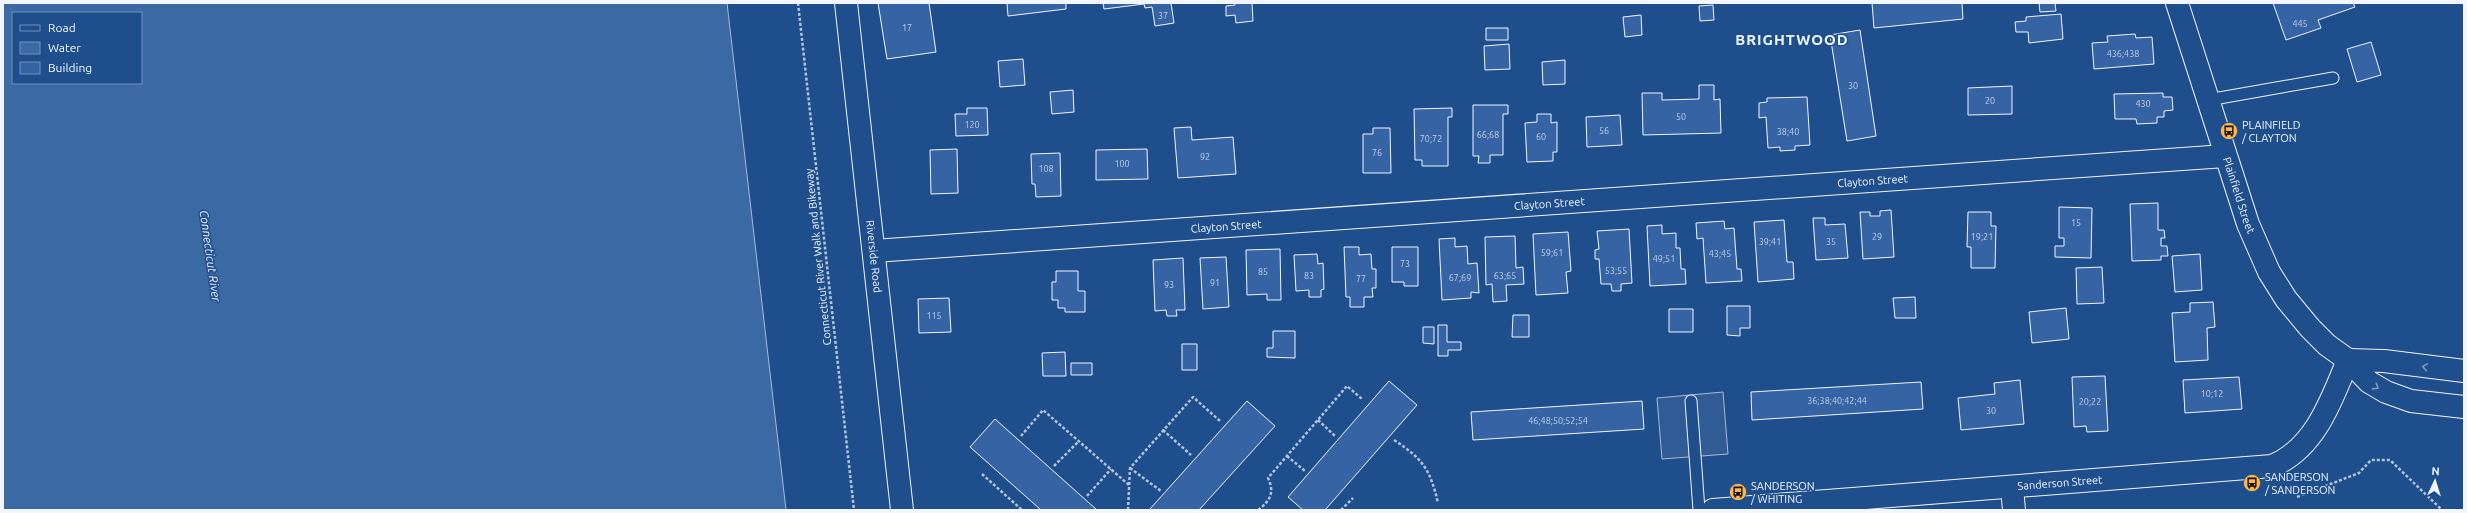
<svg xmlns="http://www.w3.org/2000/svg" width="2467" height="513" viewBox="0 0 2467 513" font-family="Ubuntu,sans-serif">
	<rect width="100%" height="100%" fill="#1f4e8c"/>
	<!-- parking -->
	<path fill="#305b95" stroke="#a8bbd7" d="M1723,392L1728,454L1662,459L1657,398Z"/>
	<!-- water -->
	<path fill="#3b69a3" stroke="#a8bbd7" fill-rule="evenodd" d="M3,3H727L786,510H3ZM13,13H141V83H13Z"/>
	<!-- building -->
	<path fill="#3563a3" stroke="#f2f6ff" d="M878,3H929L936,52L887,59Z
		M1007,3H1066V9L1008,16Z
		M1103,3H1171L1174,23L1155,26L1152,7L1145,8L1144,4L1104,9Z
		M1235,3H1252L1253,21L1236,23L1235,15L1226,16V6L1235,5Z
		M1872,3H1962L1963,19L1874,28Z
		M2039,3H2055L2056,11L2040,12Z
		M2273,3H2353L2355,7L2318,20L2321,28L2286,40Z
		M1713,5L1714,20L1700,21L1699,6Z
		M2061,14L2063,39L2029,43L2028,32H2016L2015,22L2026,21V17Z
		M1641,15L1642,35L1625,37L1623,17Z
		M1486,28H1508V40H1486Z
		M1860,30L1876,136L1847,141L1830,35Z
		M2135,34L2136,38L2152,37L2154,64L2094,69L2092,43L2108,42L2107,36Z
		M2371,42L2381,75L2357,82L2347,49Z
		M1509,44L1510,69L1485,70L1484,46Z
		M1023,59L1025,85L1000,87L998,61Z
		M1565,60V84L1543,85L1542,62Z
		M1699,85H1714V100L1720,99L1721,133L1643,135L1642,93H1662V100L1699,99Z
		M2012,86V114L1968,115V88Z
		M1073,90L1074,112L1052,114L1050,92Z
		M2163,93V97H2172L2173,110L2164,111V117H2157V123L2137,124L2136,119H2115L2114,94Z
		M1807,97L1810,145L1795,146V150L1780,151V147L1768,148L1766,117L1759,118V103L1767,102V98Z
		M1473,105H1508V114H1503V155H1490V163H1478L1479,156H1473Z
		M967,108H987L988,135L956,136L955,114H967Z
		M1452,108V117H1448V166H1422V160H1415L1414,109Z
		M1537,114H1551V123L1557,122V152H1553V161L1527,162L1525,123L1537,122Z
		M1620,115L1622,145L1587,147L1586,117Z
		M1191,127L1192,140L1233,137L1236,174L1178,178L1174,128Z
		M1373,128H1390L1391,173H1363V134H1373Z
		M957,149L958,193L931,194L930,150Z
		M1147,149L1148,179L1096,180V150Z
		M1060,153L1061,196L1036,197L1035,184H1032L1031,154Z
		M2158,203V230H2164L2165,238H2161V246H2167L2168,256H2161V260L2132,261L2130,204Z
		M2059,207L2092,208L2091,258L2055,257V246H2064V238H2059Z
		M1891,210L1894,257L1863,259L1860,212H1870V216H1880V211Z
		M1968,212H1991V226H1996L1995,268H1971V247H1967Z
		M1813,218H1825V225L1845,224L1848,258L1816,260Z
		M1784,220L1787,262H1793L1794,279L1758,282L1754,222Z
		M1724,221L1725,229L1734,228L1737,269H1741L1742,281L1706,283L1703,238L1697,239L1696,223Z
		M1662,225V234L1676,233V248H1680L1681,269H1685L1686,284L1650,286L1647,226Z
		M1629,229L1632,283L1621,284V291H1612L1611,284H1601L1599,259H1595V250L1599,249L1597,231Z
		M1568,232L1571,271L1566,272L1568,293L1536,295L1533,234Z
		M1515,236L1516,268L1523,267L1524,284L1506,285L1507,301L1493,302L1492,284L1486,285L1485,237Z
		M1455,238V247L1467,246L1468,264L1477,263L1479,293L1471,292V298L1442,300L1439,239Z
		M1344,247H1359V255L1371,254L1372,269H1376V288H1372L1373,297H1364V307H1350V297H1346Z
		M1392,247H1418V286H1404V282H1392Z
		M1280,249L1281,300H1267V294L1247,295L1246,250Z
		M1317,254L1318,264L1323,263L1324,289L1321,290V297H1309V290L1296,291L1294,255Z
		M2200,254L2202,290L2175,292L2172,256Z
		M1226,257L1229,307L1203,309L1200,258Z
		M1183,258L1185,310H1176L1177,316H1167L1166,310L1155,311L1153,260Z
		M2102,267L2104,303L2077,304L2076,268Z
		M1056,271H1078V291H1085V312H1065V308H1058V300H1052V282H1056Z
		M1915,297L1916,318H1895L1893,298Z
		M949,298L951,332L919,333L918,299Z
		M2213,302L2215,327L2207,328L2208,360L2175,362L2172,313L2190,312V303Z
		M1727,306H1750V328H1740V336L1727,335Z
		M2066,308L2069,339L2032,343L2029,312Z
		M1669,309H1693V332H1669Z
		M1513,315H1529V337H1512Z
		M1438,325H1447V342H1461V350H1448V356H1438Z
		M1423,327H1434V344L1423,343Z
		M1273,331H1295V358L1267,357V348H1273Z
		M1182,344H1197V370H1182Z
		M1065,352L1066,376H1043L1042,353Z
		M1071,363H1092V375H1071Z
		M2105,376L2108,431L2087,432L2086,426L2074,427L2072,377Z
		M2239,377L2242,409L2185,413L2183,380Z
		M2020,380L2024,424L1961,430L1958,398L1995,394L1994,383Z
		M1389,381L1417,405L1325,510H1303L1288,497Z
		M1921,382L1923,409L1752,420L1751,392Z
		M1247,401L1275,426L1199,510H1149Z
		M1642,401L1644,429L1473,440L1471,412Z
		M995,419L1097,510H1041L970,447Z"/>
	<g fill="none" stroke-linecap="round" stroke-linejoin="round">
		<defs>
			<path id="lane" d="M2208,100L2333,78
				M1691,401L1699,510"/>
			<g id="street">
				<path id="s1" d="M874,251L2225,156"/>
				<path d="M2012,488L2014,510"/>
				<path id="s2" d="M1713,510L2272,466C2315,449 2332,399 2348,360"/>
			</g>
			<g id="secondary">
				<path id="s3" d="M846,3L902,510"/>
				<path id="s4" d="M2177,3L2248,224L2269,272L2286,299L2310,328L2327,345L2348,360L2369,382L2386,392L2411,401L2464,407"/>
				<path d="M2348,360L2384,361L2464,371"/>
			</g>
		</defs>
		<!-- lane casing -->
		<use href="#lane" stroke="#f2f6ff" stroke-width="13"/>
		<!-- street casing -->
		<use href="#street" stroke="#f2f6ff" stroke-width="24"/>
		<!-- secondary casing -->
		<use href="#secondary" stroke="#f2f6ff" stroke-width="24"/>
		<!-- path -->
		<path stroke="#b3c4dc" stroke-width="2.5" stroke-dasharray="3 2" stroke-linecap="butt" d="M798,3L854,510
			M1318,420L1335,436
			M1163,430L1191,455
			M1021,436L1043,410L1129,485
			M1394,440C1423,459 1430,469 1438,503
			M1287,456L1305,471
			M1054,466L1079,441
			M1130,468L1161,491
			M982,474L1022,510
			M1087,496L1111,469
			M2297,497L2359,473L2371,460H2390L2442,510
			M1128,510L1130,468L1193,397L1220,421
			M1258,510C1270,501 1275,493 1268,478L1347,386L1362,399
			M1341,510L1353,498"/>
		<!-- lane -->
		<use href="#lane" stroke="#1f4e8c" stroke-width="11"/>
		<!-- street -->
		<use href="#street" stroke="#1f4e8c" stroke-width="22"/>
		<!-- secondary -->
		<use href="#secondary" stroke="#1f4e8c" stroke-width="22"/>
	</g>
	<!-- one-way arrows -->
	<defs><path id="oneway-chevron" d="M-2-3.5L2.5 0L-2 3.5" fill="none" stroke-width="1.6" stroke-linecap="round" stroke-linejoin="round"/></defs>
	<g stroke="#7e9ac0">
		<use href="#oneway-chevron" transform="translate(2425 367) rotate(-170)"/>
		<use href="#oneway-chevron" transform="translate(2376 387) rotate(32)"/>
	</g>
	<!-- icons -->
	<defs>
		<symbol id="bus-disc" viewBox="-11 -11 22 22"><circle r="9.5" fill="#ffb74d" stroke="#1f4e8c"/><path d="M-5-6H5V4H4V6H2V4H-2V6H-4V4H-5ZM-3.5-4V0h7V-4ZM-3.5 1.2v1.5H-2V1.2ZM2 1.2v1.5H3.5V1.2Z" fill="#111"/></symbol>
	</defs>
	<g fill-rule="evenodd">
		<use href="#bus-disc" x="2219" y="121" width="20" height="20"/>
		<use href="#bus-disc" x="2242" y="473" width="20" height="20"/>
		<use href="#bus-disc" x="1728" y="482" width="20" height="20"/>
	</g>
	<g text-anchor="middle" stroke-width="3" stroke-linejoin="round" paint-order="stroke">
		<!-- number labels -->
		<g font-size="9" fill="#c3d1e8">
			<text x="1163" y="19">37</text>
			<text x="2300" y="27">445</text>
			<text x="907" y="31">17</text>
			<text x="2123" y="57">436;438</text>
			<text x="1853" y="89">30</text>
			<text x="1990" y="104">20</text>
			<text x="2143" y="107">430</text>
			<text x="1681" y="120">50</text>
			<text x="972" y="128">120</text>
			<text x="1604" y="134">56</text>
			<text x="1788" y="135">38;40</text>
			<text x="1488" y="138">66;68</text>
			<text x="1541" y="140">60</text>
			<text x="1431" y="142">70;72</text>
			<text x="1377" y="156">76</text>
			<text x="1205" y="160">92</text>
			<text x="1122" y="167">100</text>
			<text x="1046" y="172">108</text>
			<text x="2076" y="226">15</text>
			<text x="1877" y="240">29</text>
			<text x="1982" y="240">19;21</text>
			<text x="1770" y="245">39;41</text>
			<text x="1831" y="245">35</text>
			<text x="1552" y="256">59;61</text>
			<text x="1720" y="257">43;45</text>
			<text x="1664" y="262">49;51</text>
			<text x="1405" y="267">73</text>
			<text x="1616" y="274">53;55</text>
			<text x="1263" y="275">85</text>
			<text x="1309" y="279">83</text>
			<text x="1505" y="279">63;65</text>
			<text x="1460" y="281">67;69</text>
			<text x="1361" y="282">77</text>
			<text x="1215" y="286">91</text>
			<text x="1169" y="288">93</text>
			<text x="934" y="319">115</text>
			<text x="2212" y="397">10;12</text>
			<text x="1837" y="404">36;38;40;42;44</text>
			<text x="2090" y="405">20;22</text>
			<text x="1991" y="414">30</text>
			<text x="1558" y="424">46;48;50;52;54</text>
		</g>
		<!-- poi labels -->
		<g font-size="11" fill="#f2f6ff" stroke="#1f4e8c" text-anchor="start">
			<text x="2242" y="129">PLAINFIELD<tspan x="2242" dy="13">/ CLAYTON</tspan></text>
			<text x="2265" y="481">SANDERSON<tspan x="2265" dy="13">/ SANDERSON</tspan></text>
			<text x="1751" y="490">SANDERSON<tspan x="1751" dy="13">/ WHITING</tspan></text>
		</g>
		<!-- street labels -->
		<g font-size="11" fill="#f2f6ff" stroke="#1f4e8c">
			<text dy="4" stroke="none"><textPath href="#s1" startOffset="1001">Clayton Street</textPath></text>
			<text dy="4" stroke="none"><textPath href="#s4" startOffset="202">Plainfield Street</textPath></text>
			<text dy="4" stroke="none"><textPath href="#s1" startOffset="677">Clayton Street</textPath></text>
			<text dy="4" stroke="none"><textPath href="#s1" startOffset="353">Clayton Street</textPath></text>
			<text dy="4" stroke="none"><textPath href="#s3" startOffset="255">Riverside Road</textPath></text>
			<text transform="translate(818 257) rotate(-96)" y="4">Connecticut River Walk and Bikeway</text>
			<text dy="4" stroke="none"><textPath href="#s2" startOffset="348">Sanderson Street</textPath></text>
		</g>
		<!-- water labels -->
		<g font-size="12" font-style="italic" fill="#f2f6ff" stroke="#1f4e8c">
			<text transform="translate(210 256) rotate(82)" y="4">Connecticut River</text>
		</g>
		<!-- district labels -->
		<g font-size="15" font-weight="bold" letter-spacing="1" fill="#f2f6ff" stroke="#1f4e8c">
			<text x="1792" y="45">BRIGHTWOOD</text>
		</g>
	</g>
	<!-- border -->
	<rect width="2467" height="513" fill="none" stroke="#f2f6ff" stroke-width="8"/>
	<!-- legend -->
	<rect x="12" y="12" width="130" height="72" fill="#1f4e8c" stroke="#7391ba"/>
	<rect x="20" y="25" width="20" height="6" fill="#1f4e8c" stroke="#7391ba"/>
	<text x="48" y="32" font-size="12" fill="#f2f6ff">Road</text>
	<rect x="20" y="42" width="20" height="12" fill="#3b69a3" stroke="#7391ba"/>
	<text x="48" y="52" font-size="12" fill="#f2f6ff">Water</text>
	<rect x="20" y="62" width="20" height="12" fill="#3563a3" stroke="#7391ba"/>
	<text x="48" y="72" font-size="12" fill="#f2f6ff">Building</text>
	<!-- north arrow -->
	<g transform="translate(2435 481) rotate(4)" stroke="#1f4e8c" stroke-width="3" paint-order="stroke">
	<path d="M0-3L7 15L0 10L-7 15Z" fill="#f2f6ff"/>
	<text y="-6" font-size="11" font-weight="bold" text-anchor="middle" fill="#f2f6ff">N</text>
	</g>
</svg>
